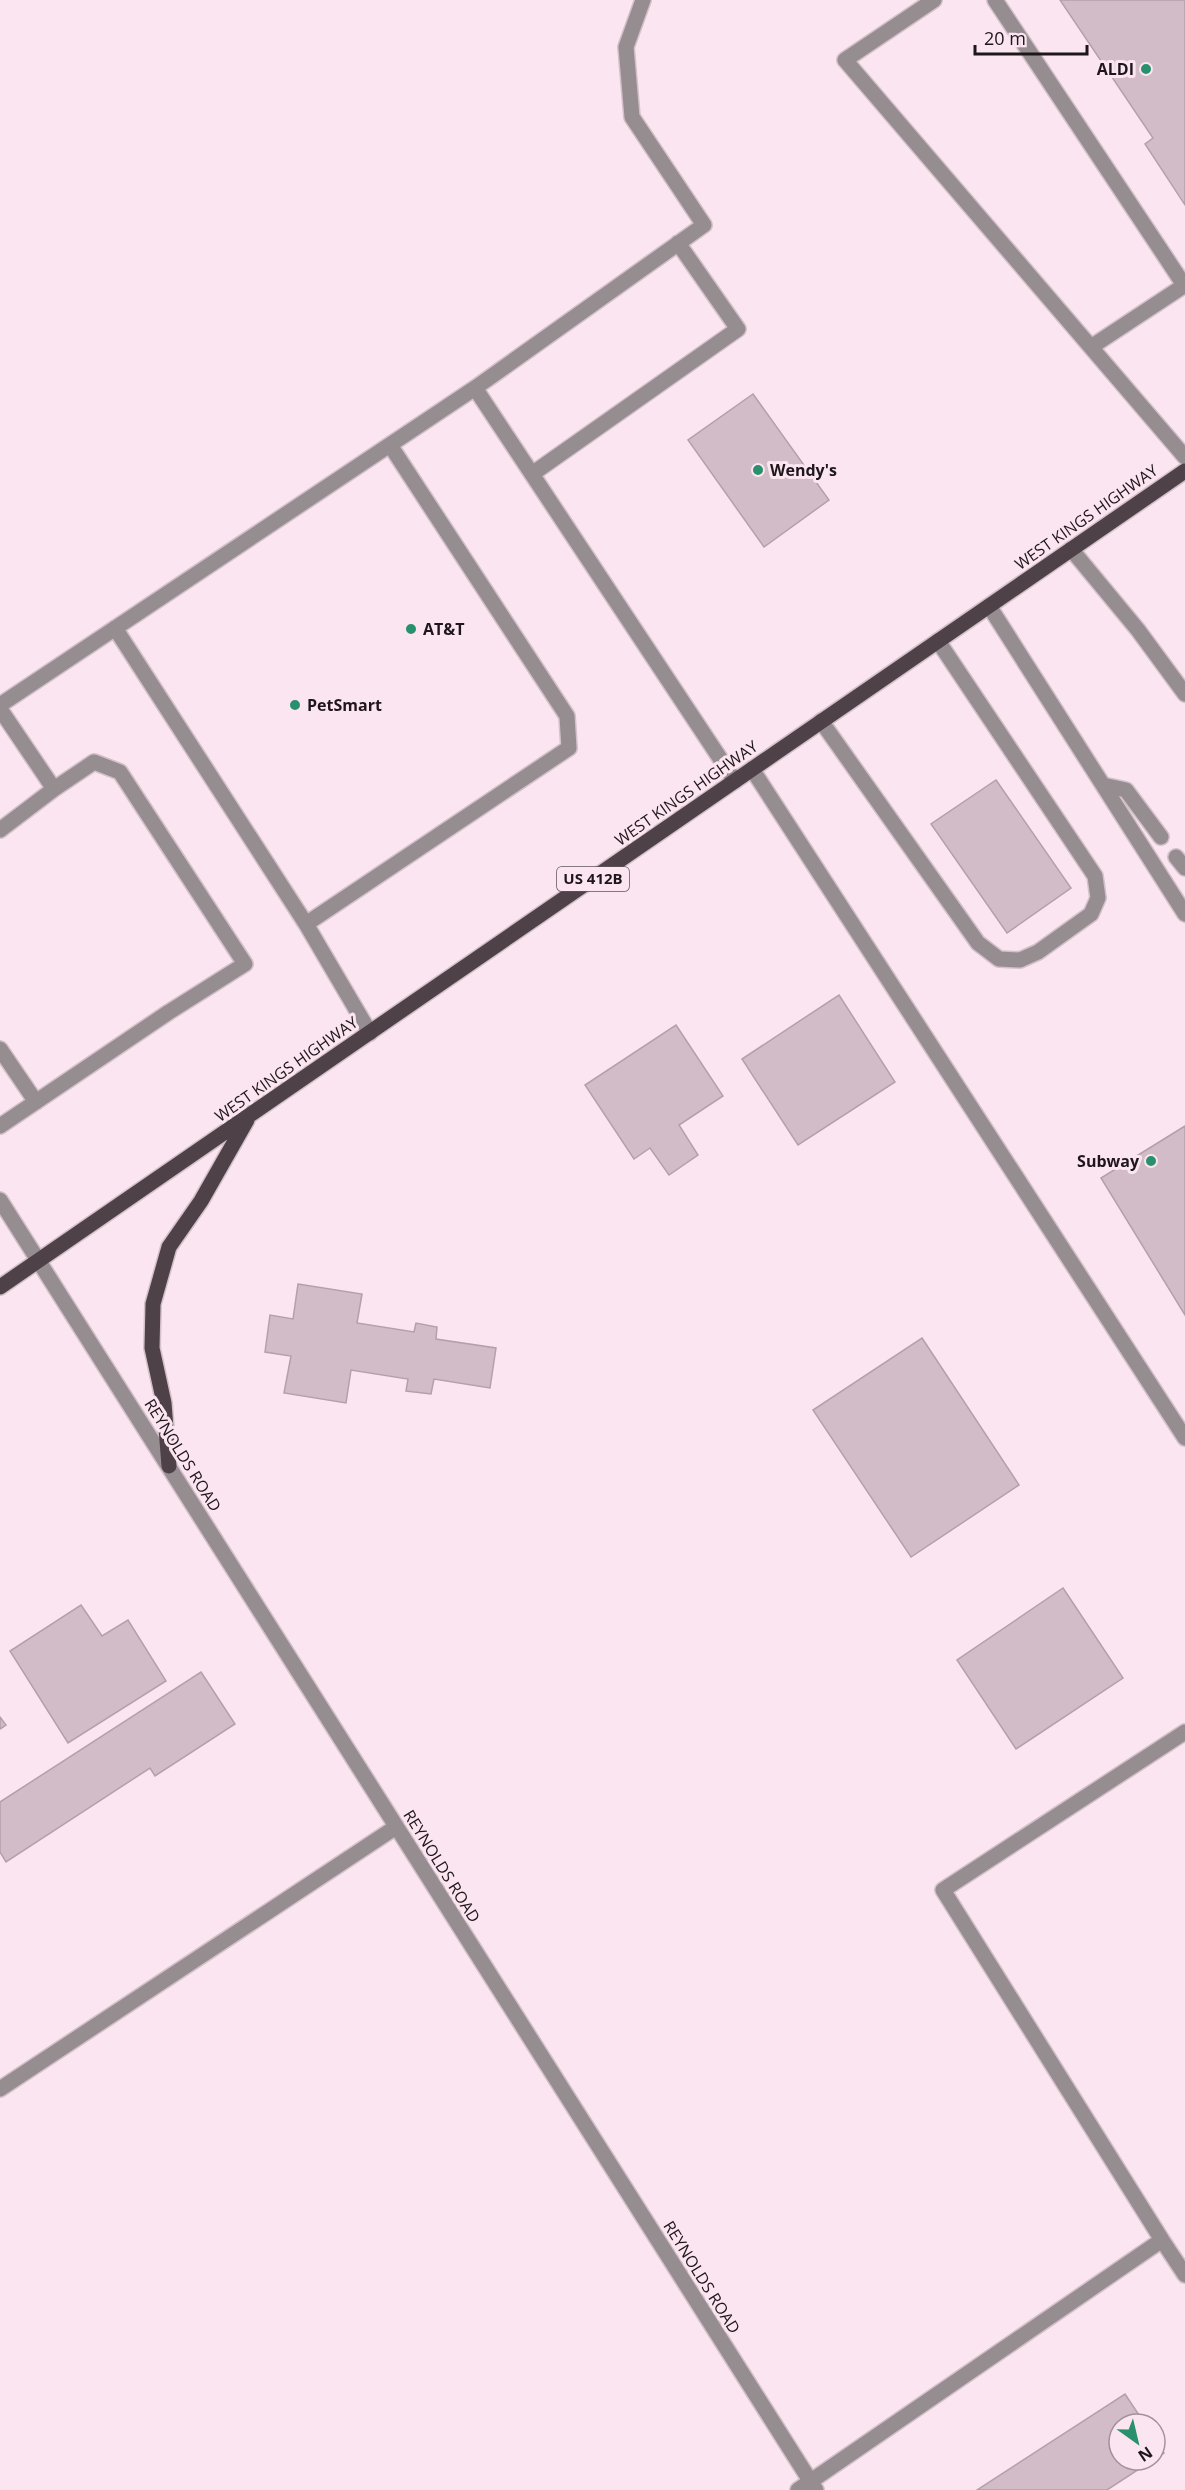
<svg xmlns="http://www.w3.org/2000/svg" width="1185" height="2490" viewBox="0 0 1185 2490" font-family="'Open Sans',sans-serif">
	<rect width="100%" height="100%" fill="#fbe5f0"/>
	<!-- building -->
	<path fill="#d1bcc7" stroke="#b4a0aa" stroke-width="1.5" d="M1060,0H1185V205L1145,144L1153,138Z
		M753,394L829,500L764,547L688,440Z
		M996,780L1071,888L1007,933L931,824Z
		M839,995L895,1082L798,1145L742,1059Z
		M676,1025L723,1096L679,1125L698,1155L669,1175L650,1148L634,1159L585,1085Z
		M1185,1126V1315L1101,1178Z
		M298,1284L362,1294L357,1323L414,1332L416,1323L437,1327L436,1339L496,1348L490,1388L434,1379L431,1394L406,1391L408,1379L351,1370L346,1403L284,1393L291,1356L265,1352L270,1315L293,1319Z
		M922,1338L1019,1485L911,1557L813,1410Z
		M1063,1588L1123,1678L1016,1749L957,1660Z
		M81,1605L102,1636L128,1620L166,1681L68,1743L10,1651Z
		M201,1672L235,1724L155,1776L150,1768L6,1862L0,1852V1802Z
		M0,1717L6,1725L0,1729Z
		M1125,2394L1145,2424H1119V2460H1153L1107,2490H977Z
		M1155,2440L1164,2453L1155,2459Z"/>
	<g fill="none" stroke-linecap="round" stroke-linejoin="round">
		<defs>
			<path id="service" d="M934,0L845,60L1185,457
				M995,0L1184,285
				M1091,347L1185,285
				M475,388L735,781
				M532,474L738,329L678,243
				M1071,549L1138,630L1185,694
				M989,606L1185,914
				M115,628L306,924L370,1033
				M0,705L475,388L704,225L632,117L626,47L643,0
				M0,709L54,789L94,762L120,772L245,964L169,1012L0,1126
				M821,721L978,943L999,959L1020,960L1038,952L1091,914L1098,898L1095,876L938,641
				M752,769L1185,1438
				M1103,785L1126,790L1161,837
				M0,830L54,789
				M1176,857L1185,868
				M306,924L569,748L567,716L390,445
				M0,1049L36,1102
				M0,2089L396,1827
				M1162,2240L943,1890L1185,1732
				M798,2490L1162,2240L1185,2275"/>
			<path id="tertiary" d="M0,1200L816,2490"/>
			<path id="primary" d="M0,1287L1185,471
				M169,1466L164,1403L152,1348L153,1304L169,1247L201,1201L247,1120"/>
		</defs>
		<!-- service casing -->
		<use href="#service" stroke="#d3c0c9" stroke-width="18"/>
		<!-- tertiary casing -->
		<use href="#tertiary" stroke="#d3c0c9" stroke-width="18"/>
		<!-- primary casing -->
		<use href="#primary" stroke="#d3c0c9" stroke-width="18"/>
		<!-- service -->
		<use href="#service" stroke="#968d91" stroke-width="15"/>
		<!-- tertiary -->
		<use href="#tertiary" stroke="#968d91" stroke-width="15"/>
		<!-- primary -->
		<use href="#primary" stroke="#4f4148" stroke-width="15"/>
	</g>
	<!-- markers -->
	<g fill="#29906d" stroke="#fbe5f0" stroke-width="2">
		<circle cx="1146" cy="69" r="6"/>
		<circle cx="758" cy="470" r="6"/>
		<circle cx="411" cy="629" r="6"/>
		<circle cx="295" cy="705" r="6"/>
		<circle cx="1151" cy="1161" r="6"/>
	</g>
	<g text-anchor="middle" stroke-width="6" stroke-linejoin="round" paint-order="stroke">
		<!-- shield labels -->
		<rect fill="#fbe5f0" stroke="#60545a" stroke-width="1.5" x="557" y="867" width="72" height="24" rx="4.5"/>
		<g font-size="15" font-weight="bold" fill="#1e161a">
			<text x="593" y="884">US 412B</text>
		</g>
		<!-- poi labels -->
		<g font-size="16" font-weight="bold" fill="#1e161a" stroke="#fbe5f0" text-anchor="start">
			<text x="1134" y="75" text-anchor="end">ALDI</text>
			<text x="770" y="476">Wendy's</text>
			<text x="423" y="635">AT&amp;T</text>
			<text x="307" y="711">PetSmart</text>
			<text x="1139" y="1167" text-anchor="end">Subway</text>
		</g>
		<!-- street labels -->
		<g font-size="16" fill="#1e161a" stroke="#fbe5f0">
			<text transform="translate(1086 517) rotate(-35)" y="6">WEST KINGS HIGHWAY</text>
			<text transform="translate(686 793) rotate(-35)" y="6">WEST KINGS HIGHWAY</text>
			<text transform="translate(286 1069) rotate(-35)" y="6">WEST KINGS HIGHWAY</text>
			<text transform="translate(183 1455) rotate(58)" y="6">REYNOLDS ROAD</text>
			<text transform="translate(442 1866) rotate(58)" y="6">REYNOLDS ROAD</text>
			<text transform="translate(702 2277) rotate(58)" y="6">REYNOLDS ROAD</text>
		</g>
	</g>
	<!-- north arrow -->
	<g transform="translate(1137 2442) rotate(146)"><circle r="28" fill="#fbe5f0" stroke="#a3929a" stroke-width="1.5"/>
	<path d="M0-4.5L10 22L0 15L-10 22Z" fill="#29906d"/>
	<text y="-9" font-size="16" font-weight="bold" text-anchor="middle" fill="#1e161a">N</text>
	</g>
	<!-- scale -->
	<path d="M975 45v9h112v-9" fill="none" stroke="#1e161a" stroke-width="3"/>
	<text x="984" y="45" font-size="18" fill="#1e161a" stroke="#fbe5f0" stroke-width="4.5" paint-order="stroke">20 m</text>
</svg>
